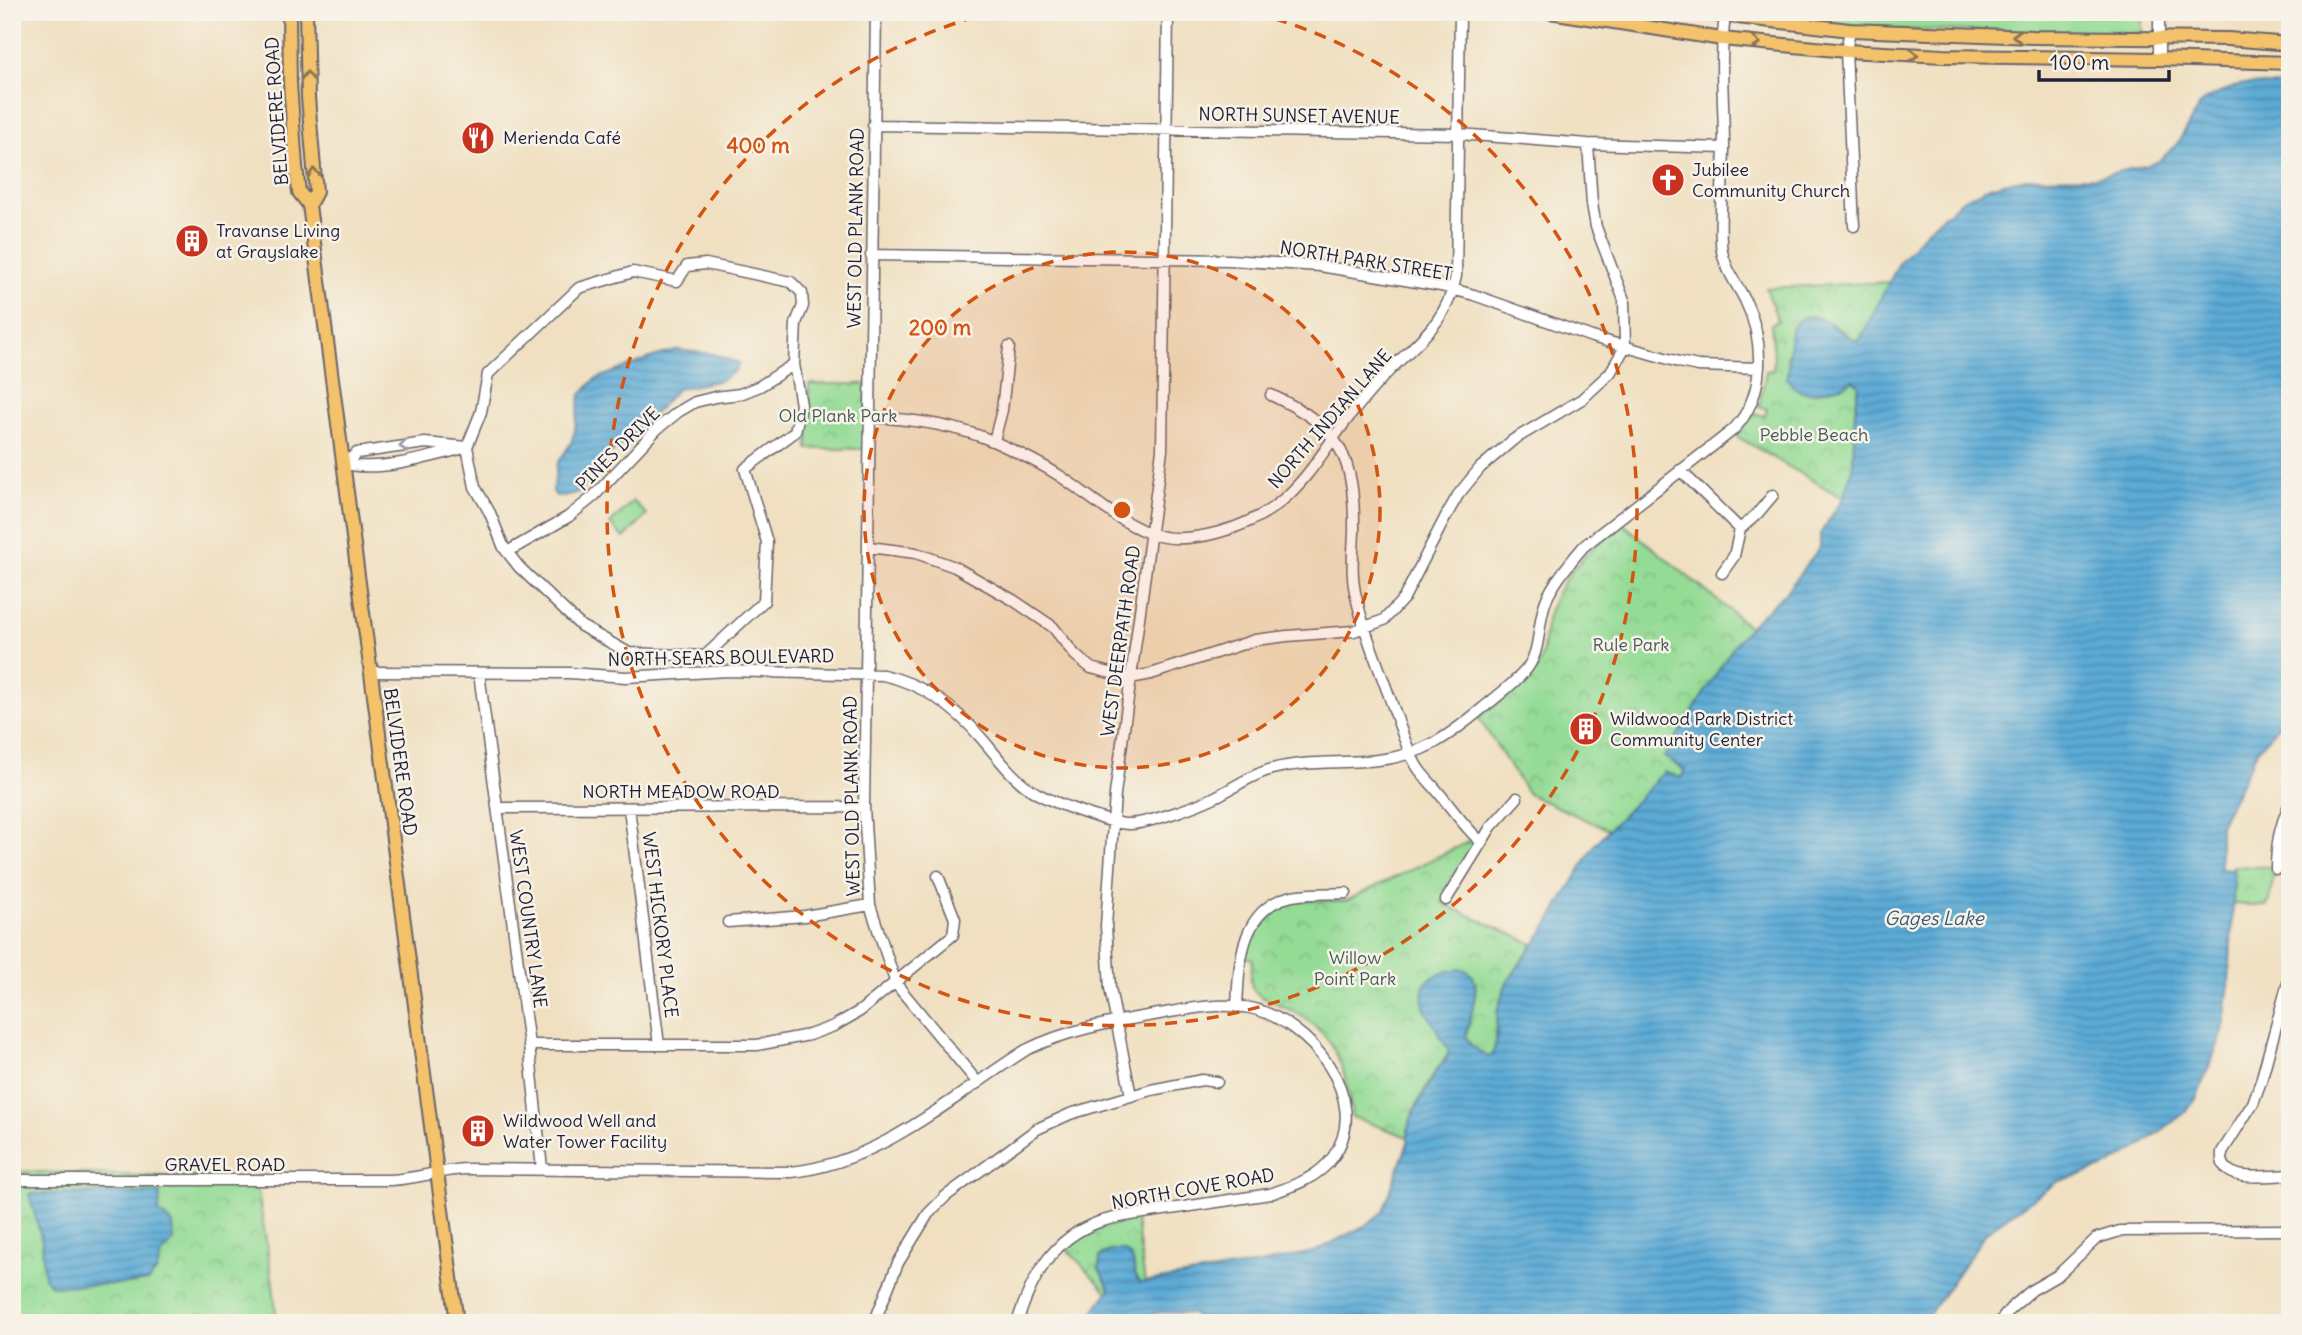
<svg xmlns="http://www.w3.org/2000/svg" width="2302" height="1335" viewBox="0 0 2302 1335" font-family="Delius,sans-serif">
	<defs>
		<pattern id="park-crowns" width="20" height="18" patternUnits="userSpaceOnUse" patternTransform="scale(1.75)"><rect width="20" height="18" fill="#94db95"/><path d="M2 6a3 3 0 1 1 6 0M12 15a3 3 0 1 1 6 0" fill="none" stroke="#7fbc81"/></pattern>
		<pattern id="water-rules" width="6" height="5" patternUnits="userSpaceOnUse" patternTransform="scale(1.75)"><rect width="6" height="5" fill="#5cabd6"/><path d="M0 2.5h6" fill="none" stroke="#4c8baf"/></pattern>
	</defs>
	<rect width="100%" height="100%" fill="#f7f3e8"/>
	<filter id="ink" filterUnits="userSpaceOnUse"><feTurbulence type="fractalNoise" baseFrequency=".0143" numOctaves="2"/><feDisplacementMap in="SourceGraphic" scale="14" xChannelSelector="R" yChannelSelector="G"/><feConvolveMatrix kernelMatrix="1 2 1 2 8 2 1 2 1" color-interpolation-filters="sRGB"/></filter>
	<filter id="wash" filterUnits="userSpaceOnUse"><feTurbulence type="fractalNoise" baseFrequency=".00686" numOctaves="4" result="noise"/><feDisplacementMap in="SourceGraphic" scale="28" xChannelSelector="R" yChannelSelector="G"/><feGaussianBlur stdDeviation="1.57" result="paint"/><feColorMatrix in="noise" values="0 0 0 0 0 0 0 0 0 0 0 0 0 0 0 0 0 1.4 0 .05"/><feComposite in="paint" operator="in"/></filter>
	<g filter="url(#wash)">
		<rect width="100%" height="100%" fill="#f0e0c1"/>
		<!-- grass -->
		<path fill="#94db95" stroke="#5b7e68" stroke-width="2" d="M1698,12H2142V33L1841,29Z
			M633,501L647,515L624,538L610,524Z"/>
		<!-- park -->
		<path fill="url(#park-crowns)" stroke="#5b7e68" stroke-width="2" d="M1889,282L1862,339L1853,340C1840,328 1828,320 1810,317L1787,357L1789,369L1787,375L1812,393L1845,385L1853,380L1859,385L1855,410L1853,466L1843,498L1736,436L1754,413L1765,416L1767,409L1759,406L1766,371L1773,370L1774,357L1771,324L1778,321L1766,288Z
			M809,384H867V449H808Z
			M1621,522L1750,627L1735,644L1665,757L1685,771L1680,779L1664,773L1609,830L1528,794L1478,717C1494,706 1523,687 1534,673C1546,658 1543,633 1548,615C1559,575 1592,549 1621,522Z
			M1474,839L1476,842L1442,903L1533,944C1515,970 1500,990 1496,1023C1495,1035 1498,1044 1493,1056L1488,1057L1472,1046L1466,1037V1029L1470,1023L1427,1013L1449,1050C1447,1059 1442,1062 1437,1069C1425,1089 1408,1114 1408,1137L1352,1117C1346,1067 1336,1031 1287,1008C1278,1003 1260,999 1254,990C1248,983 1252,968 1253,959L1245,957L1253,933L1271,910L1296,900L1346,901Z
			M2233,866L2271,867L2274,871L2270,901L2267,906L2232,904Z
			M12,1171L256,1180L273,1284L277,1323H12Z
			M1136,1220L1145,1283L1140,1284L1133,1272V1261L1111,1251L1102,1254L1104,1278L1110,1289L1108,1293L1065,1247C1086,1230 1109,1224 1136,1220Z"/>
		<!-- water -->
		<path fill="url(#water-rules)" stroke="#3f6688" stroke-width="2" d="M2241,84L2290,86V712L2257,751L2220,825V868L2233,869L2234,885L2229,984L2223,1032L2196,1099L2186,1112L2138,1148L2106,1167L2057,1182L1994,1226L1986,1233L1923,1323H1252L1196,1317L1194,1314L1163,1312L1140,1316L1141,1319L1137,1323H1088L1091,1315L1110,1289L1099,1269L1100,1257C1108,1250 1124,1246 1131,1257C1137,1266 1131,1273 1140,1283L1265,1263L1316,1251L1368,1224L1383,1211L1408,1142V1128L1413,1114L1439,1067L1447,1059L1449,1050L1424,1008L1423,986C1431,977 1441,972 1453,970C1494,964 1467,1020 1466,1037L1472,1046L1488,1057L1492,1055L1497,1039V1012L1506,984L1549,923L1595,844L1664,772L1681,778L1685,770L1664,757L1735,644L1752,624L1785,593L1820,547V534L1843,498L1853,466L1855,410L1859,385L1853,380L1845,385L1812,393L1802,392L1794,387L1787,378L1791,329C1812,295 1840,339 1859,341L1899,263L1927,230L1965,198L1992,186L2025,178L2095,177L2149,165L2159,161L2177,144L2200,105L2206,99Z
			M677,350L713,354L739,363L735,371L721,380L677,389L638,431L610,454L581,491L564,497L556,496L553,492L557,464L571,443L575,430L580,396L595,379L653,357Z
			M160,1193L159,1213L173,1224L174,1241L162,1254L156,1272L148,1281L128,1284L51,1286L44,1277L42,1241L29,1194Z"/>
	</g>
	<g filter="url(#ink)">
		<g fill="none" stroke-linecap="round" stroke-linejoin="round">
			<defs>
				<path id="minor" d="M876,12L864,807L870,905L896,984L978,1083
					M2159,12V59
					M1850,30L1846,51L1854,226
					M873,125L1459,134L1588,144L1724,148
					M871,255L1229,260L1320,266L1441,286L1474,295L1592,337L1679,362L1698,366L1759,368
					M706,264L791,282L802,293L803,306L796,323L794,364L801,405L795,432L745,469L767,542L764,601L705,656L629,653L581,626L519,567L504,548L490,513L475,487L467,447L481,412L488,374L579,288L633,272L677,281L687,266Z
					M1271,395C1341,427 1355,457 1354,533C1353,553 1351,573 1355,592C1363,630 1379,667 1392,704C1400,725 1406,749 1418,768C1424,777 1432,784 1439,793C1453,810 1464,826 1480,841
					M871,417C912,419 956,425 995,442C1017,452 1040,463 1060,476C1090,496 1116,520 1149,533C1188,548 1249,527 1279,503C1309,479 1326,446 1349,417C1364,398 1381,378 1398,362C1427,334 1448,317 1456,276L1460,12
					M994,441L1002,410L1009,347
					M345,464L357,453L425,443L467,447
					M345,464C378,472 427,458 460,449
					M1680,470L1740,529L1734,556L1722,573
					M1740,529L1757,514L1773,495
					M869,547L916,553L955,567L1013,600L1053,627L1075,655L1091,668L1130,678L1151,674L1255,640L1287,636L1354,631L1384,620L1404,598L1446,516L1458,495L1480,468L1513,440L1582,399L1610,373L1625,347L1624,300L1596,227L1592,204L1588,144
					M507,552L568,517L593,497L657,429L678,412L695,402L715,397L740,394L760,386L794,364
					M371,672L569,673L626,677L727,671L883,675C923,684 957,709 983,740C1002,762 1017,785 1044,797C1061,805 1113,825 1130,824C1150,823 1196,806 1215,797C1234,788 1252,774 1272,769C1306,760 1343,764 1378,760C1424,755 1449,736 1484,707C1498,696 1512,685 1524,672C1543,652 1536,622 1547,598C1556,579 1571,561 1584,546L1733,430C1766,396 1765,341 1745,300C1735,281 1721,263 1721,241C1719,209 1724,177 1724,145C1724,102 1719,59 1725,16
					M479,673L529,1045L542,1169
					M497,808L864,807
					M629,808L659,1045
					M2276,869C2276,844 2280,826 2290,803
					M1446,900L1491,827L1517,798
					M728,922L805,916L870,905
					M2290,975L2261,1081L2253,1103L2222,1152C2218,1186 2269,1175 2290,1175
					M1237,1007C1239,964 1240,908 1292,896C1310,893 1328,894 1346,893
					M529,1045H757L809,1035L834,1026L860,1011L953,935L955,919L938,876
					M1131,1096L1110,988L1106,926L1115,794L1162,450L1168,12
					M12,1180H391C418,1179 443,1169 469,1169L791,1172C880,1163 953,1096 1026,1050C1068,1029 1114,1022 1159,1014C1188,1009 1220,1002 1250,1008C1308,1020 1374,1099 1333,1157C1318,1178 1293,1186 1270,1194C1232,1200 1195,1205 1157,1211C1138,1214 1117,1216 1099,1222C1052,1238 1031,1279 1017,1323
					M874,1323L898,1263L928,1214L946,1196L1037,1129L1070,1114L1151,1090L1202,1080L1217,1082
					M1999,1323L2010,1309L2032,1290L2058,1275L2097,1238L2120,1231L2290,1230"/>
				<path id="major" d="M289,12L290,83L296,166L299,192L309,205L457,1323
					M306,12L308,97L316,192L309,205
					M1550,12L1722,39L1846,51L1943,56L2159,59L2290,63
					M1694,12L1850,30L2033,37L2228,39L2290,44"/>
			</defs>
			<!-- minor casing -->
			<use href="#minor" stroke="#6a646a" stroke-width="13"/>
			<!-- major casing -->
			<use href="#major" stroke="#6a646a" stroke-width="16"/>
			<!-- minor -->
			<use href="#minor" stroke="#fff" stroke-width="10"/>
			<!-- major -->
			<use href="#major" stroke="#f3c26a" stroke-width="12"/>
		</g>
		<!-- one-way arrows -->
		<defs><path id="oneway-chevron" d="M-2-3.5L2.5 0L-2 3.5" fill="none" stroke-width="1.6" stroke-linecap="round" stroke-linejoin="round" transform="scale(1.75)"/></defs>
		<g stroke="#8a7252">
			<use href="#oneway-chevron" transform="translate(2017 36) rotate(-178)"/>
			<use href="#oneway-chevron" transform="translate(1756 43) rotate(5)"/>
			<use href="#oneway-chevron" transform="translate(1914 55) rotate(3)"/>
			<use href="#oneway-chevron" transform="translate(307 76) rotate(-91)"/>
			<use href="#oneway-chevron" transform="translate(314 173) rotate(-96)"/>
		</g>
		<use stroke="#9c9ca7" href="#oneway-chevron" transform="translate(404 446) rotate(172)"/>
	</g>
	<!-- distance rings -->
	<circle cx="1122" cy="510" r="258" fill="#d45411" fill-opacity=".12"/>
	<g fill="none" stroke="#d45411" stroke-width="3.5" stroke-dasharray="12 9">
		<circle cx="1122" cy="510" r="258"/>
		<path d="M1255 13A515 515 0 1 1 989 13"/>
	</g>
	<!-- icons -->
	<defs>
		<symbol id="restaurant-disc" viewBox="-11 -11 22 22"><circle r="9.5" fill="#c8321e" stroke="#f7f3e8"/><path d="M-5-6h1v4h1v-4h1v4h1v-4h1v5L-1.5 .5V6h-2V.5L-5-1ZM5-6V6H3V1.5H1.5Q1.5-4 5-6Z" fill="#fff"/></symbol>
		<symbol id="church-disc" viewBox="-11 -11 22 22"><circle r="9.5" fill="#c8321e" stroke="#f7f3e8"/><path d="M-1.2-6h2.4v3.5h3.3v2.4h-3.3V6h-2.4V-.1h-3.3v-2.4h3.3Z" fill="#fff"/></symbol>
		<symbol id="building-disc" viewBox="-11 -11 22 22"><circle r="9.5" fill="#c8321e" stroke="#f7f3e8"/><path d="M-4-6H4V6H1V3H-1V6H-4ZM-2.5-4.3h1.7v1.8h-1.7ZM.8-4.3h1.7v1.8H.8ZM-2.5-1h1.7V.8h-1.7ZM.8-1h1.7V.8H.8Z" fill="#fff"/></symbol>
	</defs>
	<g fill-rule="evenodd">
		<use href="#restaurant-disc" x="459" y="119" width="38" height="38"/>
		<use href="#church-disc" x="1649" y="161" width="38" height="38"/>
		<use href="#building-disc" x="173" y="222" width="38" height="38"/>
		<use href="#building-disc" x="1567" y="710" width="38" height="38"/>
		<use href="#building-disc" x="459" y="1112" width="38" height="38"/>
	</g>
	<g text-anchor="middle" stroke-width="5" stroke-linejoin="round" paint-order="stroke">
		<!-- street labels -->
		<g font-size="18" fill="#22223b" stroke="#f7f3e8">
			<text transform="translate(277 111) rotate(-94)" y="6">BELVIDERE ROAD</text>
			<text transform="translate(1299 116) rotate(1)" y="6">NORTH SUNSET AVENUE</text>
			<text transform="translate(856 228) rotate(-89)" y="6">WEST OLD PLANK ROAD</text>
			<text transform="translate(1366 261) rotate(9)" y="6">NORTH PARK STREET</text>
			<text transform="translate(1330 419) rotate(-49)" y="6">NORTH INDIAN LANE</text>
			<text transform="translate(618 449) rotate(-45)" y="6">PINES DRIVE</text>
			<text transform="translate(1121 641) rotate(-82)" y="6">WEST DEERPATH ROAD</text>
			<text transform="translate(721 658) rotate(-1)" y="6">NORTH SEARS BOULEVARD</text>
			<text transform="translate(400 762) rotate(82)" y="6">BELVIDERE ROAD</text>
			<text x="681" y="798">NORTH MEADOW ROAD</text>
			<text transform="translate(852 796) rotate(-91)" y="6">WEST OLD PLANK ROAD</text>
			<text transform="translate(528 919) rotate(82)" y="6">WEST COUNTRY LANE</text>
			<text transform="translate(660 925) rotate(83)" y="6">WEST HICKORY PLACE</text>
			<text x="225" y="1171">GRAVEL ROAD</text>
			<text transform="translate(1193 1189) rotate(-10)" y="6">NORTH COVE ROAD</text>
		</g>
		<!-- poi labels -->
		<g font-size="18" fill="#22223b" stroke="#f7f3e8" text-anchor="start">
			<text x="503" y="144">Merienda Café</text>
			<text x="1692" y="176">Jubilee<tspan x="1692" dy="21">Community Church</tspan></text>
			<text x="216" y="237">Travanse Living<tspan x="216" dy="21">at Grayslake</tspan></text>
			<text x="1610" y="725">Wildwood Park District<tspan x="1610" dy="21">Community Center</tspan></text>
			<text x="503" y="1127">Wildwood Well and<tspan x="503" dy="21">Water Tower Facility</tspan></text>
		</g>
		<!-- park labels -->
		<g font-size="18" fill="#445a56" stroke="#f7f3e8">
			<text x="838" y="422">Old Plank Park</text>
			<text x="1814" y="441">Pebble Beach</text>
			<text x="1631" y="651">Rule Park</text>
			<text x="1355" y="964">Willow<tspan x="1355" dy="21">Point Park</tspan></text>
		</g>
		<!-- water labels -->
		<g font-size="19" font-style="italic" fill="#395979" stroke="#f7f3e8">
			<text x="1934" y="925">Gages Lake</text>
		</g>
	</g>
	<circle cx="1122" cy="510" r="10" fill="#d45411" stroke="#f7f3e8" stroke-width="3.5"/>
	<g font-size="21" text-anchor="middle" font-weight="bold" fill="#d45411" stroke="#f7f3e8" stroke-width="5" stroke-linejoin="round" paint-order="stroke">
		<text x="758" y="153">400 m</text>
		<text x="940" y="335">200 m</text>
	</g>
	<!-- margin -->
	<rect width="2302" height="1335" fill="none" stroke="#f7f3e8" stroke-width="42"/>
	<!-- scale -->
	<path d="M2039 70v10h130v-10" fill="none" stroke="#22223b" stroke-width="3.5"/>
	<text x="2050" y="70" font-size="21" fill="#22223b" stroke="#f7f3e8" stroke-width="5" paint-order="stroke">100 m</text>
</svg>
